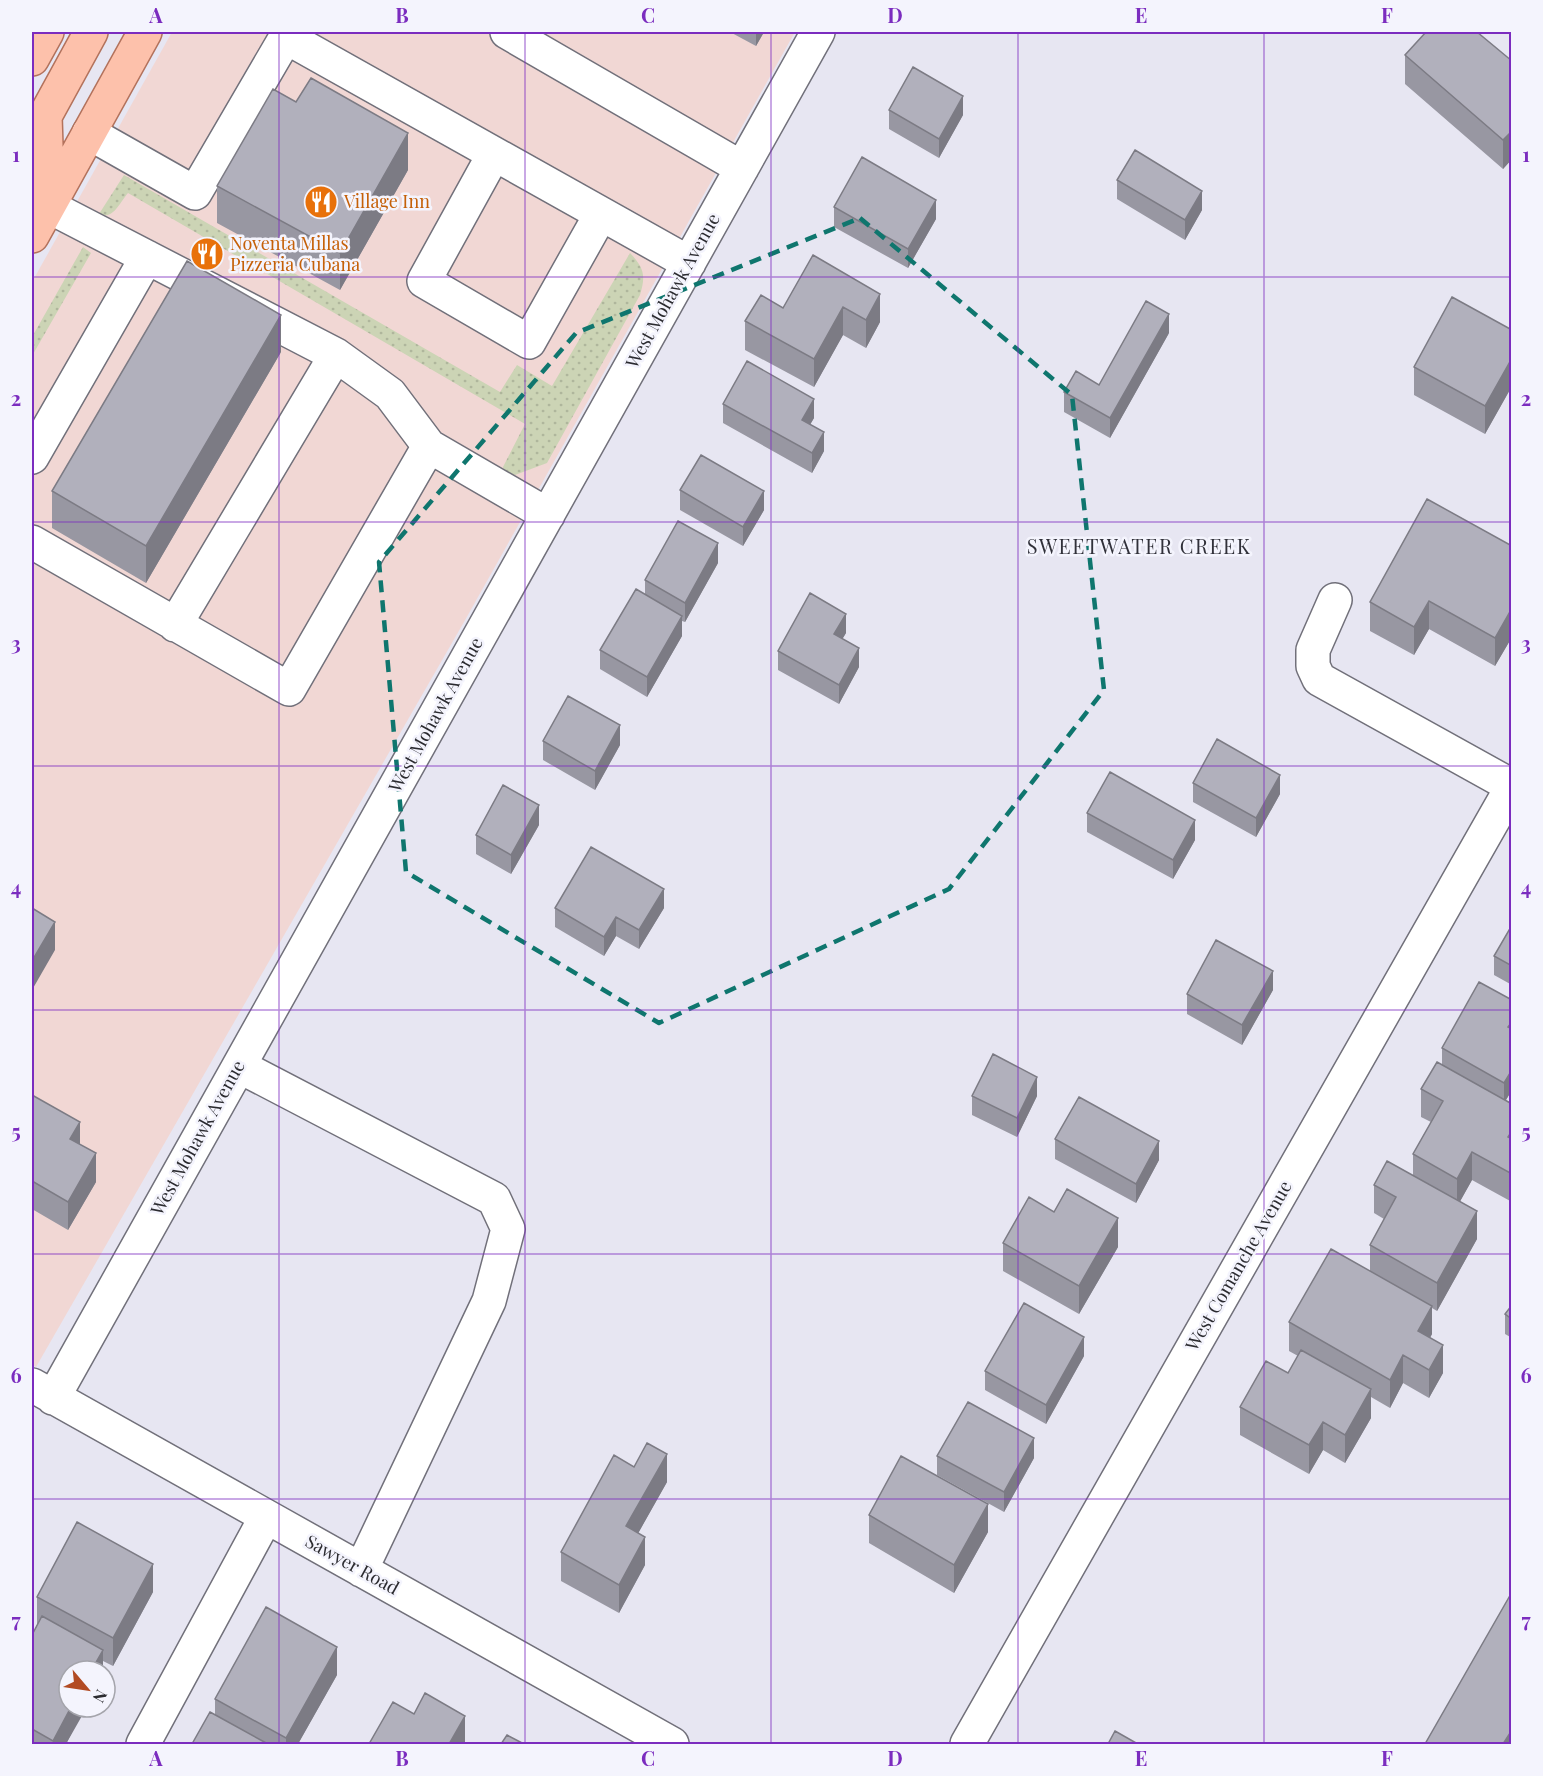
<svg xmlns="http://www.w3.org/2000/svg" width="1543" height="1776" viewBox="0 0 1543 1776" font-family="'Playfair Display',serif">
	<defs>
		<pattern id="grass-dots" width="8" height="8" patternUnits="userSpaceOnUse" patternTransform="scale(1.5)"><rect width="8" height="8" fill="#ccd4b5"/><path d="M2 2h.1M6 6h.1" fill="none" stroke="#afb69c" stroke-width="1.8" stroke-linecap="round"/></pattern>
	</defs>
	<rect width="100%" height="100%" fill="#e7e6f2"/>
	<!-- commercial -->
	<path fill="#f1d7d4" d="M172,32H795L464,622L36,1367L32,1364V282Z"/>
	<!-- grass -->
	<path fill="url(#grass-dots)" d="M124,175L500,392L517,365L552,386L630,253C644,268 646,275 640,295L547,463L515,475L504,471L503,467L525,424L128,193C120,202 113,221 99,214Z
		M83,247L91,253L32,356V337Z"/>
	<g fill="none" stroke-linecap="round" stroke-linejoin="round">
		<defs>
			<path id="minor" d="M507,32L742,168
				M89,133L195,193L286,37L689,263
				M494,154L424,281L529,342L601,214
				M48,206L336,355L390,394L429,446L548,515
				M32,457L147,257
				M32,542L289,689L429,446
				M1335,600L1313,650V666L1319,679L1512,786
				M175,625L336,355
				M239,1066L494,1199L508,1229L489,1301L361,1570
				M32,1385L672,1744
				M53,1398L818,32
				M143,1744L266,1517
				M967,1744L1512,787"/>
			<path id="major" d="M32,59L47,32
				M48,206L45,116L91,32
				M32,236L145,32"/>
		</defs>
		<!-- minor casing -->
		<use href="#minor" stroke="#71707a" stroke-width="36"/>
		<!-- major casing -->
		<use href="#major" stroke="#b3725c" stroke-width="36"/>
		<!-- minor -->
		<use href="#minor" stroke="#fff" stroke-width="33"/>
		<!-- major -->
		<use href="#major" stroke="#fdc1ab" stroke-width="33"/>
	</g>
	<!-- wall -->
	<path fill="#9897a2" d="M730,32H764L756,46Z
		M1405,55L1512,61V159L1503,169L1405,84Z
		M889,110L963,115L939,158L889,129Z
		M408,170L340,290L217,223V186Z
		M1117,180L1202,210L1185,240L1117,199Z
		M834,207L936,219L908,268L834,227Z
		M813,255L880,322L866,348L843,335L814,387L745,350V321L783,308Z
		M1512,330V386L1485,434L1414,395V367Z
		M1169,333L1110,438L1064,412V392L1099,385Z
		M281,352L146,583L52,528V491Z
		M723,404L814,418L810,424L824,451L812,473L723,423Z
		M680,490L764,510L743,546L680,510Z
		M1512,546V637L1495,666L1429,629L1414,655L1370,631V602Z
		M718,563L685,622L682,621V636L647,697L600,669V650L645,594V580Z
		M846,633L842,639L859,667L839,704L778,670V651Z
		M543,741L620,745L595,790L543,760Z
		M1193,783L1280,794L1256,837L1193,802Z
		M1087,813L1195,840L1173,879L1087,832Z
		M539,825L511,874L476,854V835Z
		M555,908H664L639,949L616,936L604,956L555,927Z
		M1512,925V985L1494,975V956Z
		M1273,990L1242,1045L1187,1014V994Z
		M1512,1000V1090L1506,1100L1512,1104V1202L1472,1180L1460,1201L1477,1239L1437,1311L1432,1308V1334L1430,1338L1443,1373L1429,1398L1403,1383L1390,1408L1371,1397V1418L1345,1463L1323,1450L1309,1474L1240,1435V1407L1288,1373L1298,1356L1289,1351V1322L1370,1271V1245L1384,1219L1374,1213V1185L1413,1175V1154L1431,1122L1421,1117V1089L1442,1064V1048Z
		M32,1095L80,1144L96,1182L68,1230L32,1209Z
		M972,1096H1037L1017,1137L972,1115Z
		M1055,1139L1159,1160L1136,1203L1055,1159Z
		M1003,1243L1118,1247L1079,1314L1003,1271Z
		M1512,1305V1338L1505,1334V1314Z
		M1084,1356L1046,1424L985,1390V1371Z
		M937,1456L1034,1458L1004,1512L937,1475Z
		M634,1467L667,1482L638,1533L645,1565L619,1613L561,1581V1552Z
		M869,1515L988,1532L954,1593L869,1543Z
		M153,1592L113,1666L103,1661V1671L66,1744H32V1635L37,1625V1597Z
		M337,1675L298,1744H192L215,1715V1699Z"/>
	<!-- shaded-wall -->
	<path fill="#7c7b84" d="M756,32H764L756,46Z
		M963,96V115L939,158V139Z
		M1512,131V159L1503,169V140Z
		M408,133V170L340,290V253Z
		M1202,191V210L1185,240V220Z
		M936,200V219L908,268V249Z
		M880,294V322L866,348V320Z
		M843,307V335L814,387V359Z
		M1169,314V333L1110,438V418Z
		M281,315V352L146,583V546Z
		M1512,358V386L1485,434V406Z
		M814,399V418L802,439V420Z
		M824,432V451L812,473V453Z
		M764,491V510L743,546V527Z
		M718,543V563L685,622V603Z
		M1429,601V629L1414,655V627Z
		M1512,608V637L1495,666V638Z
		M846,614V633L834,653V634Z
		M682,616V636L647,697V677Z
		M859,648V667L839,704V685Z
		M620,725V745L595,790V771Z
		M1280,775V794L1256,837V818Z
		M539,805V825L511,874V855Z
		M1195,820V840L1173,879V860Z
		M664,889V908L639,949V930Z
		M616,917V936L604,956V937Z
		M55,922V950L32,990V961Z
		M1273,971V990L1242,1045V1025Z
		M1512,1070V1090L1504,1103V1083Z
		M1037,1077V1096L1017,1137V1118Z
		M80,1122V1150L70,1139Z
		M1159,1141V1160L1136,1203V1184Z
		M1472,1152V1180L1457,1207V1179Z
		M96,1153V1182L68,1230V1202Z
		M1477,1211V1239L1437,1311V1283Z
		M1118,1218V1247L1079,1314V1286Z
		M1432,1306V1334L1418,1359V1331Z
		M1084,1337V1356L1046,1424V1405Z
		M1443,1345V1373L1429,1398V1370Z
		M1403,1355V1383L1390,1408V1380Z
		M1371,1389V1418L1345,1463V1435Z
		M1323,1422V1450L1309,1474V1445Z
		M1034,1438V1458L1004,1512V1492Z
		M667,1454V1482L626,1555V1526Z
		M988,1504V1532L954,1593V1565Z
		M645,1537V1565L619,1613V1585Z
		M153,1564V1592L113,1666V1638Z
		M337,1647V1675L298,1744H286V1738Z
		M103,1650V1671H91Z
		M71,1707H87L66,1744H53V1741Z
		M465,1716V1744H449Z
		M1512,1730V1744H1503Z"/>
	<!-- building -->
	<path fill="#b1b0bc" stroke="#7c7b84" stroke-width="1.5" d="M1426,32H1477L1512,61V131L1503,140L1405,55Z
		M913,67L963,96L939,139L889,110Z
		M311,78L408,133L340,253L217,186L273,89L296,102Z
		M1135,150L1202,191L1185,220L1117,180Z
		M862,157L936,200L908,249L834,207Z
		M813,255L880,294L866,320L843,307L814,359L745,321L761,295L783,308Z
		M187,261L281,315L146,546L52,491Z
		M1452,297L1512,330V358L1485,406L1414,367Z
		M1146,301L1169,314L1110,418L1064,392L1076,371L1099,385Z
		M747,361L814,399L802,420L824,432L812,453L723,404Z
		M701,455L764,491L743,527L680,490Z
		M1427,499L1512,546V608L1495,638L1429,601L1414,627L1370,602Z
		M678,521L718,543L685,603L645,580Z
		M636,589L682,616L647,677L600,650Z
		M810,593L846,614L834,634L859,648L839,685L778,651Z
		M568,696L620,725L595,771L543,741Z
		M1217,739L1280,775L1256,818L1193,783Z
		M1110,772L1195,820L1173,860L1087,813Z
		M503,785L539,805L511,855L476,835Z
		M591,847L664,889L639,930L616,917L604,937L555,908Z
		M32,908L55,922L32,961Z
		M1512,925V966L1494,956Z
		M1216,940L1273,971L1242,1025L1187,994Z
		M1479,982L1512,1000V1022L1508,1027L1512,1029V1070L1504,1083L1442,1048Z
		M993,1054L1037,1077L1017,1118L972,1096Z
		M1437,1062L1512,1104V1131L1508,1137L1512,1139V1174L1472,1152L1457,1179L1413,1154L1443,1101L1421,1089Z
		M32,1095L80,1122L70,1139L96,1153L68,1202L32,1181Z
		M1079,1097L1159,1141L1136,1184L1055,1139Z
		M1387,1161L1477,1211L1437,1283L1370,1245L1396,1197L1374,1185Z
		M1067,1189L1118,1218L1079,1286L1003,1243L1029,1197L1054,1212Z
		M1331,1249L1432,1306L1418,1331L1443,1345L1429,1370L1403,1355L1390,1380L1289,1322Z
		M1024,1303L1084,1337L1046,1405L985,1371Z
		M1512,1305V1319L1505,1314Z
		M1301,1350L1371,1389L1345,1435L1323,1422L1309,1445L1240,1407L1266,1361L1288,1373Z
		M968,1402L1034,1438L1004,1492L937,1456Z
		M647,1443L667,1454L626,1526L645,1537L619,1585L561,1552L614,1455L634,1467Z
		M901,1456L988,1504L954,1565L869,1515Z
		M77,1522L153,1564L113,1638L37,1597Z
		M1512,1592V1730L1503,1744H1425Z
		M266,1607L337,1647L286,1738L215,1699Z
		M42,1616L103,1650L91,1671H69V1707H71L53,1741L32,1729V1635Z
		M425,1693L465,1716L449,1744H369L393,1702L414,1714Z
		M210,1712L268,1744H192Z
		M1115,1731L1138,1744H1108Z
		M507,1735L524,1744H501Z"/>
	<!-- marked area -->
	<path fill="none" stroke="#0f766e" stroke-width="4.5" stroke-dasharray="12 8" stroke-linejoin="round" d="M860,218L1072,395L1104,690L949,889L659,1023L406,872L379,562L576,333Z"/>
	<!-- grid -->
	<path fill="none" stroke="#7b2cbf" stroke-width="1.5" stroke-opacity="0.55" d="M279,32V1744M525,32V1744M771,32V1744M1018,32V1744M1264,32V1744M32,277H1512M32,522H1512M32,766H1512M32,1010H1512M32,1254H1512M32,1499H1512"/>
	<!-- icons -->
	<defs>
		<symbol id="restaurant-disc" viewBox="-11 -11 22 22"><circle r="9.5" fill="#e8710a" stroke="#f4f4fd"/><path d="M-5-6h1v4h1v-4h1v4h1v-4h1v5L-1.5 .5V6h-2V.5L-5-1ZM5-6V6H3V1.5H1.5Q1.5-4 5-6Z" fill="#fff"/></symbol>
	</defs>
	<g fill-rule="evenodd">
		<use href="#restaurant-disc" x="302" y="183" width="38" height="38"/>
		<use href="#restaurant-disc" x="188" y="235" width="38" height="38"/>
	</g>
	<g text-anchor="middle" stroke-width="5" stroke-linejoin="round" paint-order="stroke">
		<!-- food labels -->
		<g font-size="18" fill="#c56008" stroke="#f4f4fd" text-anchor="start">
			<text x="344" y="208">Village Inn</text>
			<text x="230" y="250">Noventa Millas<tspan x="230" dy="21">Pizzeria Cubana</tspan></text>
		</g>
		<!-- street labels -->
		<g font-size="18" fill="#2b2b30" stroke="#f4f4fd">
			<text transform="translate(673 291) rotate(-61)" y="6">West Mohawk Avenue</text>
			<text transform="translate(436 715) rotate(-61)" y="6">West Mohawk Avenue</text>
			<text transform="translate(198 1138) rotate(-61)" y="6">West Mohawk Avenue</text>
			<text transform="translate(1239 1266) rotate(-60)" y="6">West Comanche Avenue</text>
			<text transform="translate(352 1565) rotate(29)" y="6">Sawyer Road</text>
		</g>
		<!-- neighbourhood labels -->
		<g font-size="20" letter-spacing="1.5" fill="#31313a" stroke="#f4f4fd">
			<text x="1139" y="554">SWEETWATER CREEK</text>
		</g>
	</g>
	<!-- border -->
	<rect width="1543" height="1776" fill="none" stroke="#f4f4fd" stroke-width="66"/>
	<!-- north arrow -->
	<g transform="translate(87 1689) rotate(119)"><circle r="28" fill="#f4f4fd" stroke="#a4a4ab" stroke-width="1.5"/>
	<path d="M0-4.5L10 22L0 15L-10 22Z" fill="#b24b23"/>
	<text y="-9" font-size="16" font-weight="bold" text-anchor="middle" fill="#2b2b30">N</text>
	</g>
	<rect x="33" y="33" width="1477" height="1710" fill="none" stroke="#7b2cbf" stroke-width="2"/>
	<g font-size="20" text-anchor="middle" font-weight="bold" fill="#7b2cbf">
		<text x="156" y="23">A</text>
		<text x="402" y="23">B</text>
		<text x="648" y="23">C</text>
		<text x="895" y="23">D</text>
		<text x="1141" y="23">E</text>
		<text x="1387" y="23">F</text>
		<text x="16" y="162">1</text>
		<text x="1526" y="162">1</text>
		<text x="16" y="406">2</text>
		<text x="1526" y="406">2</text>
		<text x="16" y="651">3</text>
		<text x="1526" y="651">3</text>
		<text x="16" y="895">4</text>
		<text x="1526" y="895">4</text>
		<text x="16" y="1139">5</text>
		<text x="1526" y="1139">5</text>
		<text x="16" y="1383">6</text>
		<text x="1526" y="1383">6</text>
		<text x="16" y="1628">7</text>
		<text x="1526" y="1628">7</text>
		<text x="156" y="1766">A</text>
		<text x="402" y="1766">B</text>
		<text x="648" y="1766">C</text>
		<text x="895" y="1766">D</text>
		<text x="1141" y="1766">E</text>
		<text x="1387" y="1766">F</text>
	</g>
</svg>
